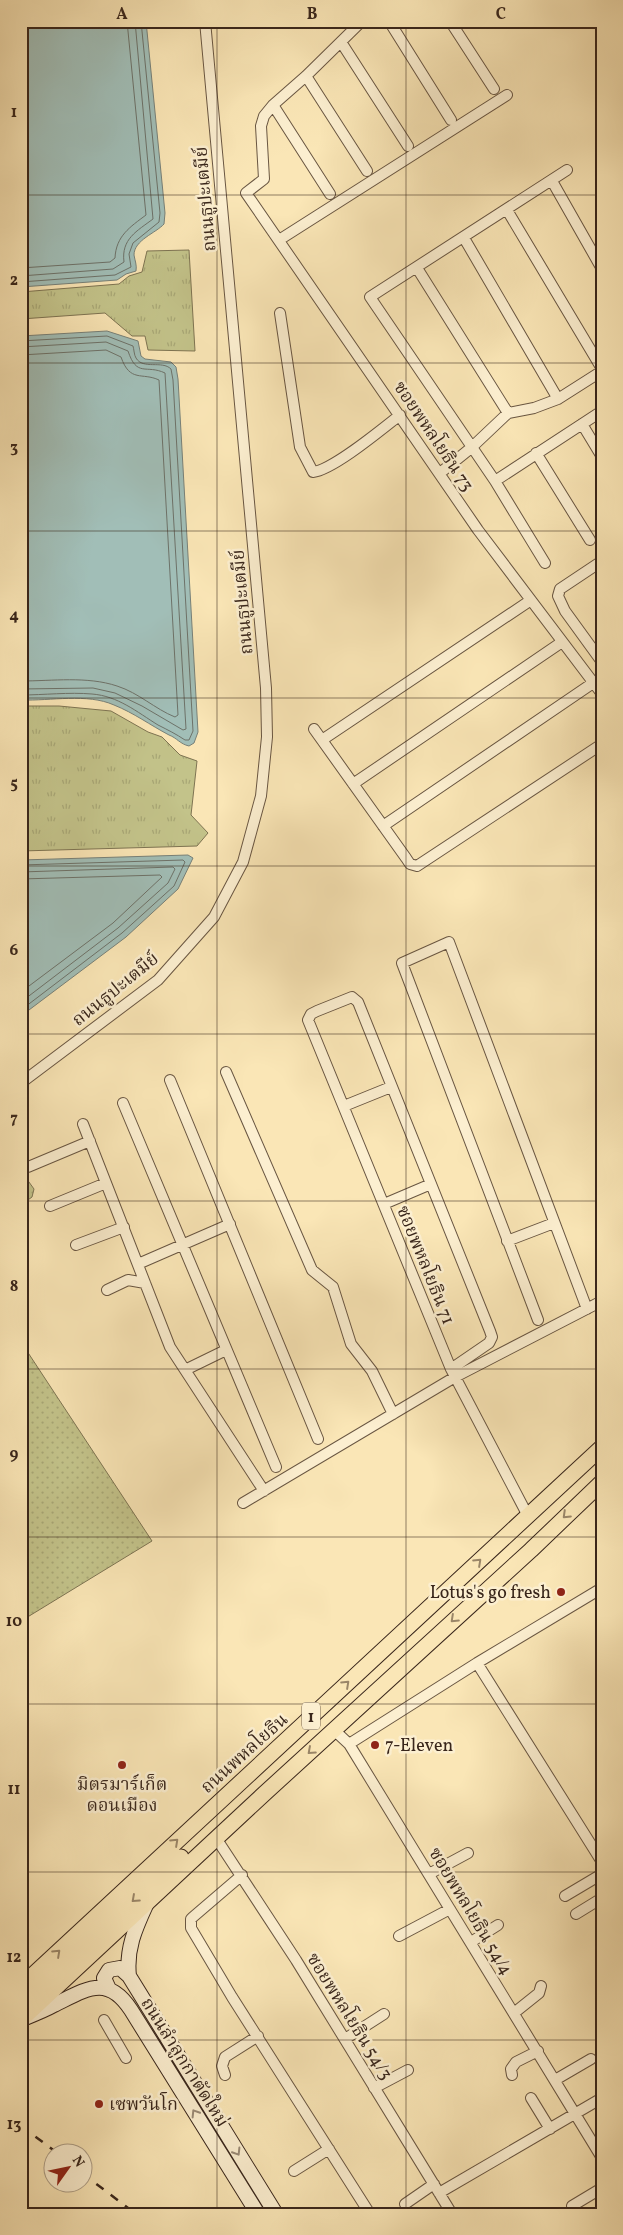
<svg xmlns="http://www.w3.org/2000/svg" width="623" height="2235" viewBox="0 0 623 2235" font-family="Vollkorn,'Noto Serif Thai',serif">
	<defs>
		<pattern id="grass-tufts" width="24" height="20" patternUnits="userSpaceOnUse" patternTransform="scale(1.25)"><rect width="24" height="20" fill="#c3c38a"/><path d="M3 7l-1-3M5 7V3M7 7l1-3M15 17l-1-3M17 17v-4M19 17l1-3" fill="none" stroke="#a8a776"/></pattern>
		<pattern id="park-dots" width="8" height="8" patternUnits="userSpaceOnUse" patternTransform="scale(1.25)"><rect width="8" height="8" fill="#c3c38a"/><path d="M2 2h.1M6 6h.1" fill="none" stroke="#a8a776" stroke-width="1.8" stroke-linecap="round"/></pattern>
	</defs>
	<rect width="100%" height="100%" fill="#fae6b6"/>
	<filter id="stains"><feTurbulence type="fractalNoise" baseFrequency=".004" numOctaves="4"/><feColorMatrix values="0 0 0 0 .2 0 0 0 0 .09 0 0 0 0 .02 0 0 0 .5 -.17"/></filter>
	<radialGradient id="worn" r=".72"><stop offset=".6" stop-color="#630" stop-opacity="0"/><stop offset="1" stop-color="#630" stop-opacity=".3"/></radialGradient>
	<!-- grass -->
	<path fill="url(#grass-tufts)" stroke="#7e7452" d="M189,250L195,351L148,350L145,336H132L105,313L21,319V292L119,284L129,276L142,272L147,251Z
		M21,706H59L111,711L148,732L162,737L180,755L197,761L191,815L208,833L197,846L21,851Z"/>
	<!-- park -->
	<path fill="url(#park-dots)" stroke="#7e7452" d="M21,1171L34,1189L32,1197L21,1205Z
		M21,1342L152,1541L21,1621Z"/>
	<!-- water -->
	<path fill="#a1beb7" stroke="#778179" d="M21,21H146L165,213L164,224C156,233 134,240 134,255C135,261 137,265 136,271L126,274L117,280L21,287Z
		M107,331L138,341L141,356L145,359L171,362L176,367L178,379L198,732L194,743L189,746C180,744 177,738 169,735C150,725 134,713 114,705C87,693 51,701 21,700V336Z
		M188,855L193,858L178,889L126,937L21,1016V860Z"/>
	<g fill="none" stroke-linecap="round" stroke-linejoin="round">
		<!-- shore -->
		<path stroke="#6d7269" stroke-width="1" d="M21,268L110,262L115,258C116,236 130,227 146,215L127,21
			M21,276L113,269L124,262C121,239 137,231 153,219L135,21
			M21,282L115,275L131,267L129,254L133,243L159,222L160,213L141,21
			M21,341L107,336L133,346C134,349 134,355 136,358C143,370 162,360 171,369L173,380L193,731L189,740H185C176,734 168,730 158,725C137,712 118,696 92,694C69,692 44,695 21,695
			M21,347L106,342L128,351C137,378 146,364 165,373L186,729L183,730L142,706L115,693L93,688L21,689
			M21,355L106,350L121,357C130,383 142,372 159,380L178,715L175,717C155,709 139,693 117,686C87,676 53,681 21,681
			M21,865L183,860L185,862L174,886L122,933L21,1010
			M21,872L173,867L175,869L168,883L118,928L21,1002
			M21,879L160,875L162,877L113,923L21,992"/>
		<defs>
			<path id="street" d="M362,21L306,76L273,105L264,116L261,126L264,179L246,193L478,530L602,694
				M389,21L451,120
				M450,21L494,89
				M341,42L408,146
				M306,76L367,171
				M273,105L330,194
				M552,181L602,269
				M507,210L602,369
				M464,238L558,399
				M279,240L507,95
				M417,268L508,413
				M280,313L300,447L313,472C333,470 382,429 400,415
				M582,424L602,457
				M536,453L590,540
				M440,473L471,448L508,413L534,408L558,399L602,371
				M495,481L602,411
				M602,561L560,589L558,596L565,611L602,662
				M545,563L495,481L370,297L567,170
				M314,729L406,858L410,864L417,866L602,744
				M322,740L531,600
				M353,784L562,642
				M383,826L593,683
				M226,1072L312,1270L333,1287L351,1344L372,1371L393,1414
				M170,1080L318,1439
				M21,1083L158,980L214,917L243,862L261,796L267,737L266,688L205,21
				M123,1103L276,1467
				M344,1106L391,1087
				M83,1124L170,1347L264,1491
				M28,1167L90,1141
				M384,1204L431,1184
				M50,1206L106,1183
				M507,1241L554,1223
				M76,1245L124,1227
				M138,1264L230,1224
				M107,1290L128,1280L145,1283
				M538,1320L402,963L449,942L587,1309
				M451,1369L489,1343L492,1337L490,1331L358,1002L352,997L317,1011L311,1014L308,1020L451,1369L528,1516
				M185,1370L226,1350
				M243,1503L455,1377L602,1301
				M477,1663L602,1862
				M334,1730L349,1744L602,2158
				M349,1744L477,1663L602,1588
				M216,1838L296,1960L452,2214
				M429,1874L468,1853
				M242,1875L193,1917L191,1919V1928L232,1997L370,2214
				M565,1896L602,1874
				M576,1914L602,1898
				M399,1936L450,1909
				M471,1942L498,1925
				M514,2013L539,1993L541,1986
				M104,2020L126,2058
				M345,2039L384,2014
				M225,2075L222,2066L225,2057L258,2036
				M512,2075L511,2069L516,2062L538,2051
				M555,2080L591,2059
				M374,2088L408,2070
				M531,2098L550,2129
				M294,2171L329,2149
				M439,2193L602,2098
				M405,2204L434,2184
				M572,2206L602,2188"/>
			<path id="secondary" d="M146,1905C135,1929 126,1949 129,1976L276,2214
				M109,1989L104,1978L109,1970L120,1968L129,1976
				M25,2018C35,2014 45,2010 54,2005C85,1990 107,1973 131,2010L258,2214"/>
			<path id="primary" d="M21,1986L602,1447
				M21,2004L181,1857
				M21,2020L265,1793L531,1550L602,1482"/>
		</defs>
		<!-- street casing -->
		<use href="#street" stroke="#695642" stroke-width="12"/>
		<!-- secondary casing -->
		<use href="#secondary" stroke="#39261b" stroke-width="16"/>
		<!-- primary casing -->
		<use href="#primary" stroke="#39261b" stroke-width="17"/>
		<!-- street -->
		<use href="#street" stroke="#fcefd0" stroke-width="10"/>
		<!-- secondary -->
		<use href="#secondary" stroke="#fcefd0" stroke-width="14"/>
		<!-- primary -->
		<use href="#primary" stroke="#fae6b6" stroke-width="15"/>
		<!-- rail -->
		<path stroke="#39261b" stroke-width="2.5" stroke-dasharray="9 9" stroke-linecap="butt" d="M21,2126L56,2152
			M82,2173L136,2214"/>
	</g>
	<!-- one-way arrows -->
	<defs><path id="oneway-chevron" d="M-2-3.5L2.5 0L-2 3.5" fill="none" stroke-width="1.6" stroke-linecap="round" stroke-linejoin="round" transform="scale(1.25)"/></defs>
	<g stroke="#9a8668">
		<use href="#oneway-chevron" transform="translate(566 1515) rotate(136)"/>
		<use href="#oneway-chevron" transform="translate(478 1562) rotate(-43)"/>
		<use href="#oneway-chevron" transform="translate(454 1619) rotate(137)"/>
		<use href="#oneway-chevron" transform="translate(346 1684) rotate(-43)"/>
		<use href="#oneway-chevron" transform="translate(311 1751) rotate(138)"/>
		<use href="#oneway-chevron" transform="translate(175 1842) rotate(-43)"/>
		<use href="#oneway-chevron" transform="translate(135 1899) rotate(138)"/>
		<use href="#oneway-chevron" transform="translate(57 1953) rotate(-43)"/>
	</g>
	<g stroke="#9a8a76">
		<use href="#oneway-chevron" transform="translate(195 2113) rotate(-122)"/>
		<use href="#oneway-chevron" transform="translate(237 2152) rotate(58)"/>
	</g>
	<!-- grid -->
	<path fill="none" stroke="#39261b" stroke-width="1" stroke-opacity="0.55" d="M217,21V2214M406,21V2214M21,195H602M21,363H602M21,531H602M21,698H602M21,866H602M21,1034H602M21,1201H602M21,1369H602M21,1537H602M21,1704H602M21,1872H602M21,2040H602"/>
	<!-- markers -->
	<g fill="#8f2418" stroke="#fcefd0" stroke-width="2">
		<circle cx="561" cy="1592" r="5"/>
		<circle cx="375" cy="1745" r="5"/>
		<circle cx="122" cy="1765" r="5"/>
		<circle cx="99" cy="2104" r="5"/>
	</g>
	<g text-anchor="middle" stroke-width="5" stroke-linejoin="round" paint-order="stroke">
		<!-- shield labels -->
		<rect fill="#fcefd0" stroke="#746251" stroke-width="1" x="302" y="1702.5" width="18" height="27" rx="4"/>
		<g font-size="16" font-weight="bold" fill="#39261b">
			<text x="311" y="1722">1</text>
		</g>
		<!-- street labels -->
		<g font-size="18" fill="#39261b" stroke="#fcefd0">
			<text transform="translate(205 199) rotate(-95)" y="6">ถนนธูปะเตมีย์</text>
			<text transform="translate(434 436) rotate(56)" y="6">ซอยพหลโยธิน 73</text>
			<text transform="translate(242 602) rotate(-95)" y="6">ถนนธูปะเตมีย์</text>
			<text transform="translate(115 989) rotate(-39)" y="6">ถนนธูปะเตมีย์</text>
			<text transform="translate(426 1265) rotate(68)" y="6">ซอยพหลโยธิน 71</text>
			<text transform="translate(244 1753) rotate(-42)" y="6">ถนนพหลโยธิน</text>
			<text transform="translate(471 1911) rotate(59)" y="6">ซอยพหลโยธิน 54/4</text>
			<text transform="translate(350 2016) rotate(58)" y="6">ซอยพหลโยธิน 54/3</text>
			<text transform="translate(185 2062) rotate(58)" y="6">ถนนลำลูกกาตัดใหม่</text>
		</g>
		<!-- poi labels -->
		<g font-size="18" fill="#39261b" stroke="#fcefd0" text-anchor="start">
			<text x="551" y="1598" text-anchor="end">Lotus's go fresh</text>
			<text x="385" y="1751">7-Eleven</text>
			<text x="122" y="1790" text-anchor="middle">มิตรมาร์เก็ต<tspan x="122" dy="21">ดอนเมือง</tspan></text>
			<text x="109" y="2110">เซพวันโก</text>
		</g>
	</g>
	<!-- margin -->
	<rect width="623" height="2235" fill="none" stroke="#fae6b6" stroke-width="55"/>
	<!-- north arrow -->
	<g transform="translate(68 2168) rotate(57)"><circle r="24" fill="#fcefd0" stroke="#ae9f88"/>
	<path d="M0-4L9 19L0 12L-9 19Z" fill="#8f2418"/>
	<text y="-8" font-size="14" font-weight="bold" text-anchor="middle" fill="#39261b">N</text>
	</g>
	<rect x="28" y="28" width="568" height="2180" fill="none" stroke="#39261b" stroke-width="2"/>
	<g font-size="16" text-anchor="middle" font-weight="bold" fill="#39261b">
		<text x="122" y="19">A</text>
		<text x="312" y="19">B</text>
		<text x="501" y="19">C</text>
		<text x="14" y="117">1</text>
		<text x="14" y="285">2</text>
		<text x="14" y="452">3</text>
		<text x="14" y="620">4</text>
		<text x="14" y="788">5</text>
		<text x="14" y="955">6</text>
		<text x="14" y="1123">7</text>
		<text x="14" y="1291">8</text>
		<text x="14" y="1459">9</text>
		<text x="14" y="1626">10</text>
		<text x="14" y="1794">11</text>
		<text x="14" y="1962">12</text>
		<text x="14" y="2129">13</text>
	</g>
	<rect width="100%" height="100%" filter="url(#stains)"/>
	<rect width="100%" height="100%" fill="url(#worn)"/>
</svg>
